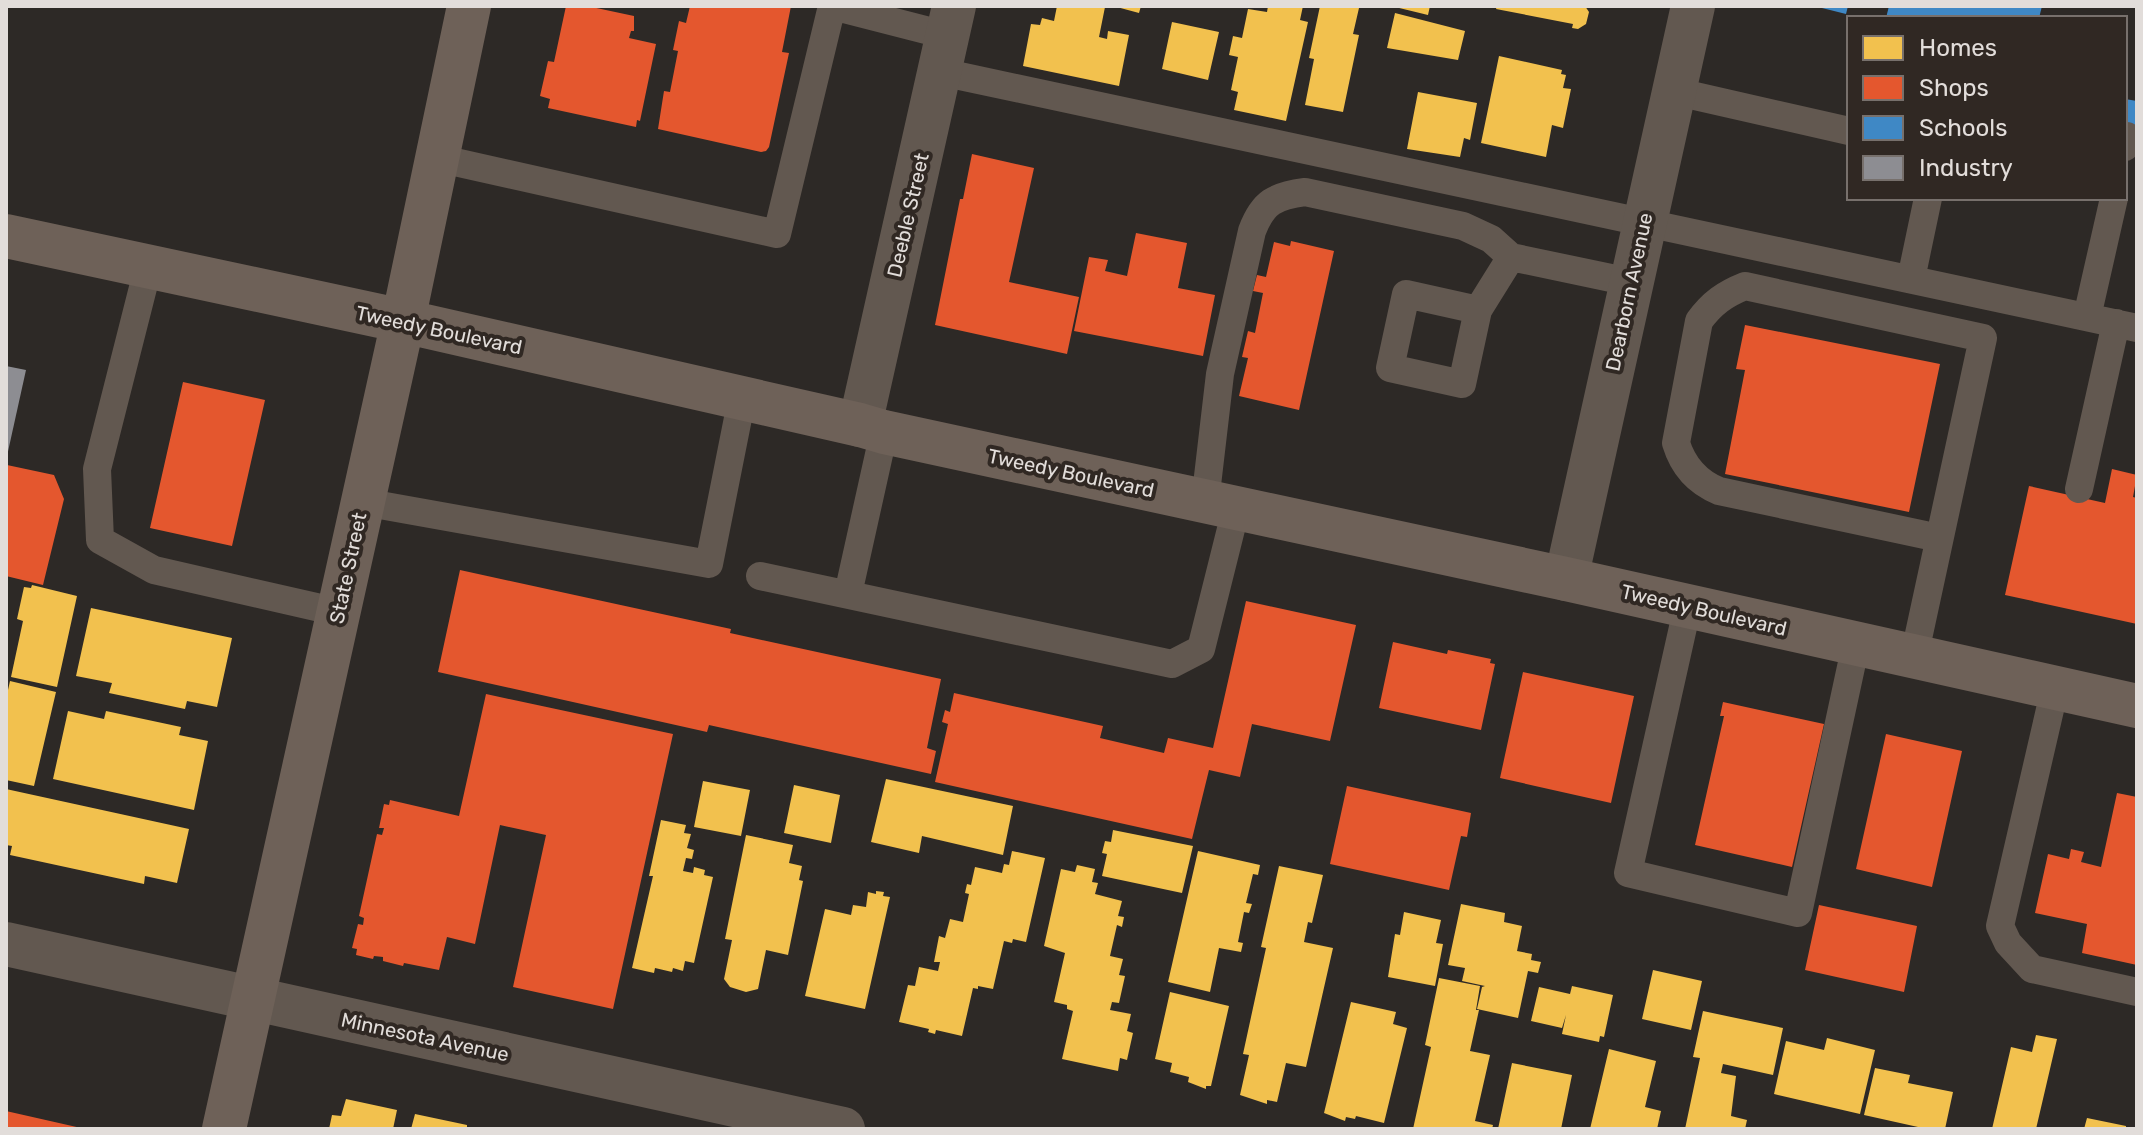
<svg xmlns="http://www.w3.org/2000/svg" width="2143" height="1135" viewBox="0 0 2143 1135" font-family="Rubik,sans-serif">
	<rect width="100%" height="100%" fill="#2d2926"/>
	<!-- homes -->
	<path fill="#f2c14e" d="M1057,6L1105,7L1099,37L1107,39L1108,31L1129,35L1119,86L1023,66L1031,24L1040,25L1042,18L1054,21Z
		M1113,6H1141L1139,13Z
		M1268,6H1303L1300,20L1308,22L1286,121L1234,110L1238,92L1231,90L1238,57L1229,55L1233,36L1242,38L1248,9L1267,12Z
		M1320,6L1359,8L1353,34L1359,35L1343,112L1305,105L1314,59L1309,58Z
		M1391,6H1430L1428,15Z
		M1497,6H1585L1589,12L1586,24L1578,29L1572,28L1573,24L1496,9Z
		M1395,13L1465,31L1458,60L1387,48Z
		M1172,22L1219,32L1208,80L1162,69Z
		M1499,56L1562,70L1561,74L1566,75L1563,88L1571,89L1563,128L1552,125L1546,157L1481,143Z
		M1418,92L1477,103L1470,140L1464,138L1460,157L1407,149Z
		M32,585L77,596L57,687L11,677L23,621L17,619L24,587L31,588Z
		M91,608L232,638L217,707L187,701L185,709L109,693L112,683L76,676Z
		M10,681L56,692L34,786L6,780V699Z
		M68,711L104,719L106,711L181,727L179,735L208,741L194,810L53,779Z
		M886,779L1013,806L1003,855L922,836L919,853L871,842Z
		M703,781L750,790L741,836L694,827Z
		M794,785L840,795L831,843L784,833Z
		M6,789L189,829L177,883L145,876L144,884L10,855L12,846L6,845Z
		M661,820L686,825L684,833L691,834L687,848L694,850L692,859L686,858L683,871L693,873L694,867L705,870L704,875L713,877L694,963L685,961L683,971L673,968L672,972L655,968L654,973L632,968L653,876H649Z
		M1113,830L1193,846L1182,893L1102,876L1107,854L1102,853L1105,841L1111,842Z
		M746,835L793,845L789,863L802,866L799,880L803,881L788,955L766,950L758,989L746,992L730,987L724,979L732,940L725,939Z
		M1012,851L1045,858L1026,942L1013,939L1012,943L1004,941L993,989L978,986V989L973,988L962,1036L936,1030L935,1034L928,1032L929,1029L899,1022L908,985L915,986L919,967L938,971L940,962H934L939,936L945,938L950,919L963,922L969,894L965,893L967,884L971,885L975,867L1002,873L1004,864L1009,865Z
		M1198,851L1260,865L1258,875L1253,874L1246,903L1252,904L1249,913L1244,912L1238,942L1243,943L1241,952L1219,948L1210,992L1168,982Z
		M1077,865L1095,869L1092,882L1098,883L1095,894L1122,901L1118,916L1124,917L1122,927L1117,925L1110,956L1123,959L1119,975L1125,976L1119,1003L1112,1002L1110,1010L1131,1014L1127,1031L1133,1033L1127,1060L1120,1058L1118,1071L1062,1059L1073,1011L1067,1009V1005L1054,1002L1065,953L1044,946L1061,869L1075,872Z
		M1279,866L1323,875L1312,923L1308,922L1304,942L1333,948L1306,1067L1286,1063L1277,1102L1267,1100V1104L1240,1095L1249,1055L1243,1054L1266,948L1261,947Z
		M876,891L884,892L883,896L890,897L865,1009L805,996L825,909L851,915L853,905L866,907L868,892L876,894Z
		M1461,904L1505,913L1504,922L1522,926L1517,951L1532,954L1531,960L1541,962L1538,973L1528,971L1518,1018L1477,1009L1482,987L1485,986L1462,981L1465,968L1448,965Z
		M1404,912L1441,920L1436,943L1443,944L1435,986L1388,977L1395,934L1400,935Z
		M1653,970L1702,981L1691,1030L1642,1019Z
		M1439,978L1480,986L1476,1010H1479L1470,1051L1490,1055L1475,1121L1493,1125L1492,1129H1413L1431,1047L1425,1045Z
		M1572,986L1613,995L1604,1037L1600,1036L1599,1042L1562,1034L1566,1015L1562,1028L1531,1021L1539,987L1570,994Z
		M1170,992L1229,1006L1211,1086H1206V1089L1188,1082L1189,1077L1170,1072L1172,1063L1155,1059Z
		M1351,1002L1396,1012L1393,1024L1407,1028L1384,1123L1356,1116L1355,1119L1346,1117L1345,1121L1324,1113Z
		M1703,1011L1783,1028L1773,1075L1723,1064L1721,1073L1736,1076L1731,1116L1747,1120L1745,1129H1685L1700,1058L1693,1057Z
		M2036,1035L2057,1039L2036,1129H1992L2011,1047L2032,1052Z
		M1827,1038L1875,1050L1860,1114L1774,1094L1786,1041L1824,1050Z
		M1609,1049L1656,1061L1645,1107L1661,1111L1657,1129H1590Z
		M1512,1063L1572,1075L1561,1129H1498Z
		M1875,1068L1910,1075L1908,1083L1953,1092L1945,1129H1927L1864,1115Z
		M346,1099L397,1110L393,1129H329L332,1115L341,1116Z
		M415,1114L467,1125V1129H411Z
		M2087,1118L2126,1126V1129H2084Z"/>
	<!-- shops -->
	<path fill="#e4572e" d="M566,6H587L634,16V31H631L629,38L656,44L640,121L637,120L636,127L548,108L550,99L540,96L548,61L554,62Z
		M690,6H791L782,52L789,53L769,147L766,151L761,152L658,129L664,91L670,92L678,51L673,50L679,21L686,23Z
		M972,154L1034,168L1009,282L1079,297L1067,354L935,325L960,199H963Z
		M1136,233L1187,243L1178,288L1215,295L1203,356L1074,331L1089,257L1108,260L1105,271L1127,276Z
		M1291,241L1334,251L1299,410L1239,396L1248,358L1242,357L1248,331L1255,333L1263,293L1253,291L1257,275L1266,277L1274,242L1290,246Z
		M1745,325L1940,364L1909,512L1725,474L1745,370L1736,369Z
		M183,382L265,400L232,546L150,528Z
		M7,465L54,475L64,499L43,585L6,576Z
		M2112,469L2137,475L2133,497L2137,498V624L2005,595L2029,486L2105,503Z
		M460,570L731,629L730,633L941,679L927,748L936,751L931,774L709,725L707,732L438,672Z
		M1246,601L1356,625L1330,741L1252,724L1240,777L1209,770L1192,839L935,782L948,724L942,722L945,710L950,712L954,693L1103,726L1100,738L1164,753L1168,738L1213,748Z
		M1393,642L1447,654L1448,650L1491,659L1490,663L1495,664L1481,730L1379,708Z
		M1523,672L1634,696L1611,803L1500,778Z
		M486,694L673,734L613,1009L513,987L546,835L500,825L475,944L447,937L439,970L404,963L403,966L383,961V957L374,956L373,959L356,955L357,949L352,948L358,924L363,925L364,918L359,916L377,834L382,835L384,828H379L384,804L389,805L390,800L459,816Z
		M1723,702L1824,724L1792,867L1695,845L1724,716H1720Z
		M1886,734L1962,751L1932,887L1856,869Z
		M1347,786L1471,813L1467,837L1461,836L1449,890L1330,864Z
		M2117,793L2137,797V965L2082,953L2087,924L2035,913L2048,854L2069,859L2071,849L2084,852L2081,862L2101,867Z
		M1819,905L1917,926L1904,992L1805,970Z
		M6,1111L81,1128V1129H6Z"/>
	<!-- schools -->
	<path fill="#3f88c5" d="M1814,6H1848L1846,14Z
		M1889,6H2042L2039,18H1886Z
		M2125,99L2137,101V128L2125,126Z"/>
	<!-- industry -->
	<path fill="#8d8d92" d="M6,366L26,370L7,456H6Z"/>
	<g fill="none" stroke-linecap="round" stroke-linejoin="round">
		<!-- service -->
		<path stroke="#625850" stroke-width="28" d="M941,72L2137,328
			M1673,91L1849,131
			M2125,147L2127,136
			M437,158L777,234L832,6L949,36
			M148,268L97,469L100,540L154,570L338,612
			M1911,279L1928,198
			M1478,310L1462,384L1390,368L1406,294L1478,310L1511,257L1630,282
			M2087,317L2114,198
			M2079,489L2116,323
			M363,502L709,564L742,398
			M1205,502L1220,374L1252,231C1263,202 1275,196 1305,192L1463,226L1491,239L1511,257
			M760,576L1172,664L1201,649L1236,509
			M848,594L884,432
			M1688,605L1628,873L1798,913L1856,644
			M1914,657L1983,338L1745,286C1725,294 1712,303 1699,321L1676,443C1683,466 1697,482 1719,491L1939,538
			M2055,688L2000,926L2008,943L2032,969L2137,992"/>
		<!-- minor -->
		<path stroke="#625850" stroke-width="44" d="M860,425L954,6
			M1566,579L1693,6
			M6,944L843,1129"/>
		<!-- secondary -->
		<path stroke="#6e6158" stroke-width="44" d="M6,236L403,321L860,425L884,432L1566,579L2137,706
			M224,1129L403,321L469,6"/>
	</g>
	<g text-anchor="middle" stroke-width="8" stroke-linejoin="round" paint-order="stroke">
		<!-- street labels -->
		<g font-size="20" fill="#e2ddda" stroke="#302823">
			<text transform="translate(908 215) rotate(-77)" y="7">Deeble Street</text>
			<text transform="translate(1629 292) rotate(-78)" y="7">Dearborn Avenue</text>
			<text transform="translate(439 330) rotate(12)" y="7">Tweedy Boulevard</text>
			<text transform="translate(1071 473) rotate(12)" y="7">Tweedy Boulevard</text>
			<text transform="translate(348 568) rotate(-78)" y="7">State Street</text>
			<text transform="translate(1704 610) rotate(13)" y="7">Tweedy Boulevard</text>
			<text transform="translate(425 1037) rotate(12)" y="7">Minnesota Avenue</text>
		</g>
	</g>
	<!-- border -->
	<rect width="2143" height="1135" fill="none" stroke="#e2ddda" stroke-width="16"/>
	<!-- legend -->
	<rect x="1847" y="16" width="280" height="184" fill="#302823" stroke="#77706c" stroke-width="2"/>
	<rect x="1863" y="36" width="40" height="24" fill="#f2c14e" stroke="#77706c" stroke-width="2"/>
	<text x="1919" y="56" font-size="24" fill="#e2ddda">Homes</text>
	<rect x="1863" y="76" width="40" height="24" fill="#e4572e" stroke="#77706c" stroke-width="2"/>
	<text x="1919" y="96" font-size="24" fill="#e2ddda">Shops</text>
	<rect x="1863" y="116" width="40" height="24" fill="#3f88c5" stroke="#77706c" stroke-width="2"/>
	<text x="1919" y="136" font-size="24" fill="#e2ddda">Schools</text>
	<rect x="1863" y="156" width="40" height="24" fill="#8d8d92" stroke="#77706c" stroke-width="2"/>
	<text x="1919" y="176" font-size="24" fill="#e2ddda">Industry</text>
</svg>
